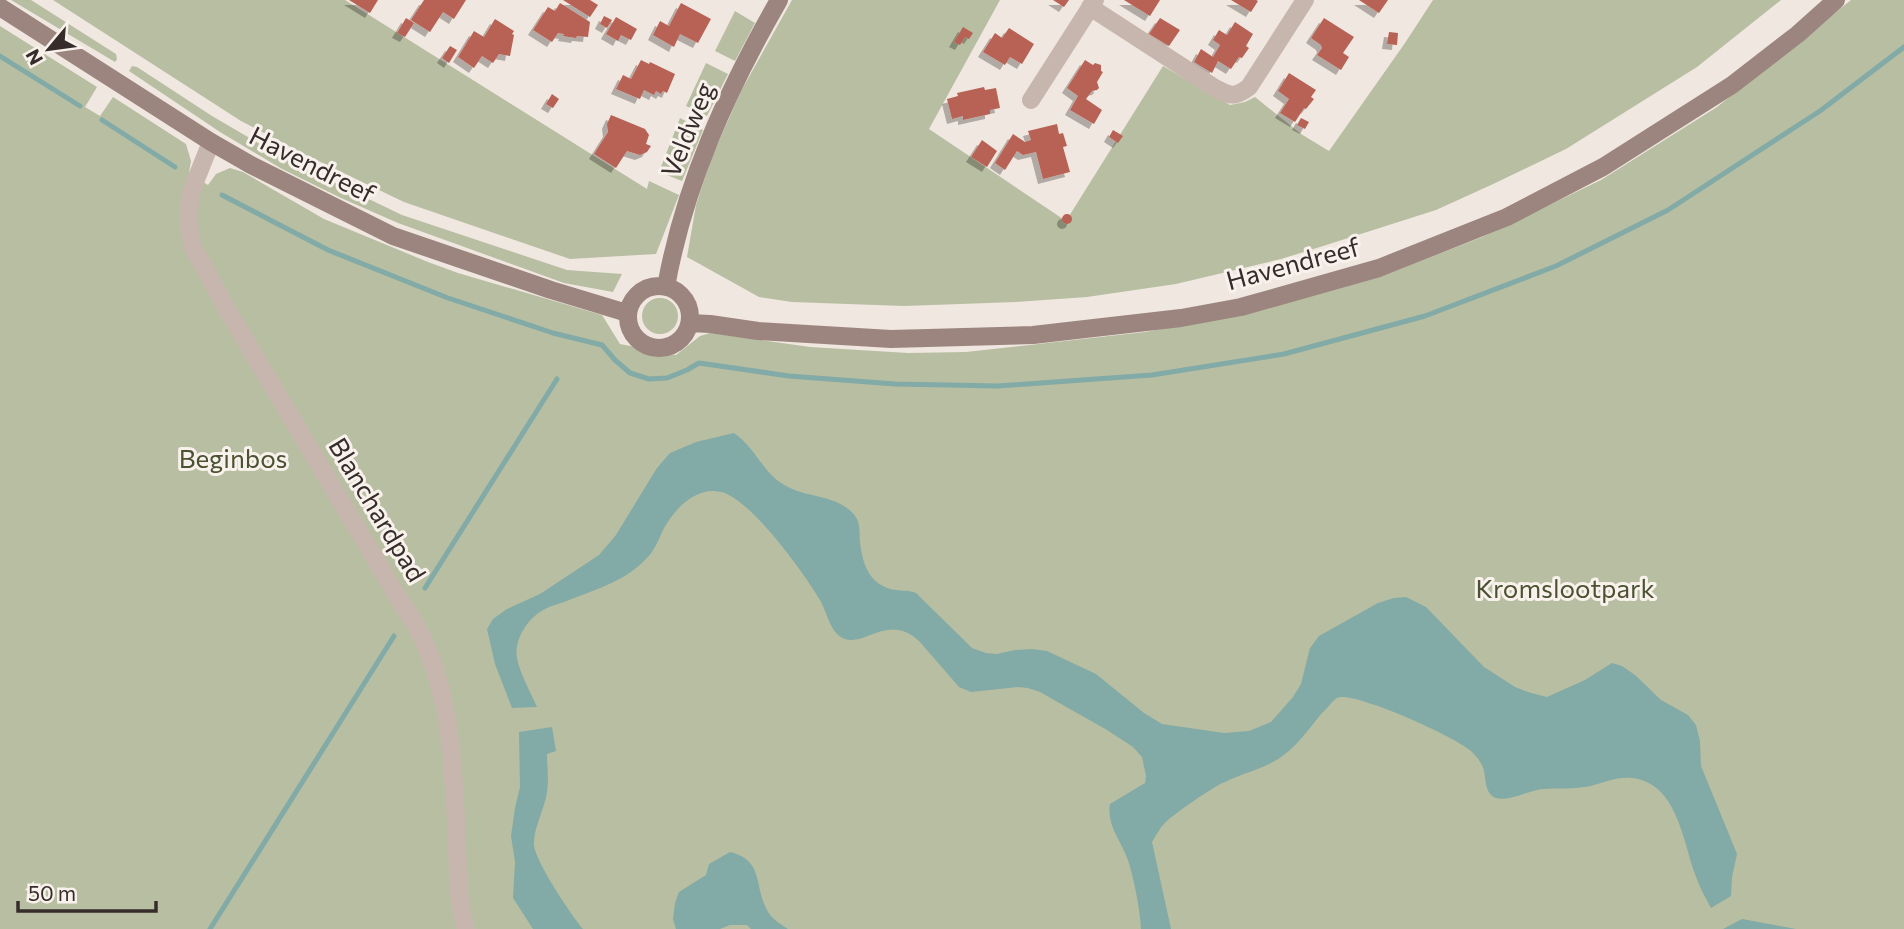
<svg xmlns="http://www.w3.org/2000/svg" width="1904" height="929" viewBox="0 0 1904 929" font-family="Commissioner,sans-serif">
	<defs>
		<filter id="shadow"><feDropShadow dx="-5" dy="5" stdDeviation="0" flood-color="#0004"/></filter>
	</defs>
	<rect width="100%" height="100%" fill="#f0e7e0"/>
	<!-- green -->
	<path fill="#b8bea1" d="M11,0H31L116,54L117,59L115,62Z
		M53,0H345L647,189L649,181L679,195L656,254L570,259L404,202L306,155L241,121Z
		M792,0H1000L929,129L1066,221L1163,66L1230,105L1245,102L1255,97L1301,134L1329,151L1405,43L1433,0H1781L1697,67L1566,149L1491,185L1436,210L1323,246L1281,259L1176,284L1087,297L1016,302L904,306L792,302L759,297L687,257L696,205L711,159L741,91Z
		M1851,0H1904V929H0V26L97,87L85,107L100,116L113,97L186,144L191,161L189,173L208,185L216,174L230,168L243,172L324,219L428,262L458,273L602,315L620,344L676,355L700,336L710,333L810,347L908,353L966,352L1145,332L1213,319L1382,276L1482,237L1601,180L1717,107Z
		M735,11L755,23L735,61L715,51Z
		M706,63L728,74L707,116L686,106Z
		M132,66L137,67L212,116L260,144L302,167L402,215L567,270L622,274L613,292L564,283L398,223L341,198L282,169L220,132L129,71Z
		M680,118L703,130L682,181L659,172Z
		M642 316a18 18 0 1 1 36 0a18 18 0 1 1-36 0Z"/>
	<!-- water -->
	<path fill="#82aaa7" d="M734,433C756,448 763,474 786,486C807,498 840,495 855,516C861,524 859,533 860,542C862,560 867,579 885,587C895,592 906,589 916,593L972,648L986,653L997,654L1015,650L1032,649L1047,651L1096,674L1144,713L1162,724L1210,731L1224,733L1249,731L1271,722L1293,697L1301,684L1310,648L1319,636L1378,603L1394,598L1406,597L1426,607L1484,667L1515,687L1531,693L1547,697L1585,680L1612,663L1622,666L1635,675L1661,700L1688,715L1696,725L1700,741L1701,766L1737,854L1732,877L1731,896L1711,908C1705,897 1699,886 1695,874C1683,841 1677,783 1632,778C1616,776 1601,784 1585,787C1572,789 1557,788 1543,789C1530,790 1508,802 1496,798C1485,794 1486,780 1484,771C1483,765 1477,757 1473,753C1461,739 1352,690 1337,698C1332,701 1327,709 1322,713C1306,732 1293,753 1269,764C1255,771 1239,775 1225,782C1214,786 1172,815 1164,824C1159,829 1156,836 1152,842L1171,929H1141C1140,908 1134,880 1128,860C1121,841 1106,824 1110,804L1145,783L1146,776L1142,757L1133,747L1107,730L1040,692L1028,688L1018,687L971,692L959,687L920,642C888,610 862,651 841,637C829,629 827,612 820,600C805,574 750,498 721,492C696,486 674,509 663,530C658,541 654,552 644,561C624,581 595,590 569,600C560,604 548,606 540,612C526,621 514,641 517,658C520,674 530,691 537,707L512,708L495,664L487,629L493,619L507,609L540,594L599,555L616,535L657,468L670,453L696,442Z
		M552,727L556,751L547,754C547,766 549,780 547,792C545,808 533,829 534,845C535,861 571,915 583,929H533L513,898L515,862L511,836L515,808L520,787L519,732Z
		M730,852C764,860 754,886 767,910C771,918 780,924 788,929H751L747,925H730L720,929H676L673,919L675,903L679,892L706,875L709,864Z
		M1742,919L1796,929H1723Z"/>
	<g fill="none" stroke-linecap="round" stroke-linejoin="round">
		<!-- stream -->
		<path stroke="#82aaa7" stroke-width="5" d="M0,56L80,106
			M102,120L175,167
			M222,195L328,250L448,298L553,333L602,345L615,360L630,373L649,379L667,378L687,370L699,363L789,376L895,384L998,386L1152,375L1284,354L1425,316L1556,266L1668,210L1820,111L1904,47
			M425,588L557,379
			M210,929L394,636"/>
	</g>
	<!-- building -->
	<path fill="#b86256" filter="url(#shadow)" d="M349,0H378L370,13Z
		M424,0H466L454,19L443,12L430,32L411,20Z
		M563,0H590L598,5L590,17Z
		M1053,0H1069L1064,7Z
		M1124,0H1160L1150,16Z
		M1231,0H1256L1258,1L1251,12Z
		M1359,0H1388L1379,13Z
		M560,3L590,22L588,37L577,36L576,38L563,36L564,34L558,33L552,42L533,30L548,7L555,11Z
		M681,3L711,19L698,43L680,34L674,47L653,35L660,21L669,26Z
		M604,16L612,20L607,28L600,24Z
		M616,17L637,29L631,40L621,35L618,41L606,34Z
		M406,18L414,23L405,37L397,33Z
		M1160,18L1180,30L1169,46L1149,34Z
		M1324,18L1354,37L1343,53L1349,57L1341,70L1317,55L1322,48L1321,45L1311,38Z
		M495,19L514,31L512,34L514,35L510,56L499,54L493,63L482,56L474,68L458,57L474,31L484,37Z
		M1235,22L1253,34L1246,46L1249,48L1242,58L1239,57L1231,69L1218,61L1212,73L1194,62L1201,49L1213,57L1220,45L1213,40L1219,30L1227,35Z
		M963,27L973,33L969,39L965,37L960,45L954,42Z
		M1009,28L1034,44L1022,64L1010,57L1005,65L983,52L995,33L1002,38Z
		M1389,32L1398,33L1397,45L1387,44Z
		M450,46L457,50L449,63L442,58Z
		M641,60L649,64L650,62L675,74L667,93L663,91L661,94L656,91L654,95L644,90L640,99L616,89L623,75L631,79Z
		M1085,60L1093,65L1095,63L1101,65V71L1103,72L1097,82L1099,88L1097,90L1092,91L1086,99L1102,110L1094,124L1070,110L1078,96L1067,88Z
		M1289,73L1316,90L1311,97L1314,99L1306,109L1304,108L1295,122L1280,113L1289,99L1278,91Z
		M984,87L985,90L996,88L1000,108L990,110V114L963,120V116L952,119L947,99L958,96L957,93Z
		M552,94L559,99L553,108L546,104Z
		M611,115L645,129L649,135L646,144L651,146L647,152L640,155L627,151L616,168L594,154L608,132L607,124Z
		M1301,118L1309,122L1305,129L1297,125Z
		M1057,124L1059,134L1063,133L1067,146L1063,147L1070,172L1043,179L1036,152L1023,155L1017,151L1005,170L995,163L1013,134L1025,142L1031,140L1028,131Z
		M1113,130L1123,136L1118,143L1109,137Z
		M982,140L997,151L987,167L971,157Z
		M1062 219a5 5 0 1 1 10 0a5 5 0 1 1-10 0Z"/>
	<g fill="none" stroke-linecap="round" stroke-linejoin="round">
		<!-- street -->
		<path stroke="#c7b6ad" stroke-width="18" d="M1090,7L1215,88C1230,96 1235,98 1249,87L1305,0
			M1031,100L1095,0
			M211,142L191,192L188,218L192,245L225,306L402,604C452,671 453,763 457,843C458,872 457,901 466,929"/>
		<!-- secondary -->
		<path stroke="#9b857e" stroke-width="18" d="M0,7L211,142L251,165L393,236L551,290L627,313
			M628 317a31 31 0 1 1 62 0a31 31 0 1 1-62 0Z
			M666,287C684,185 728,89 779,0
			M690,323L710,324L758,331L891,339L1033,335L1181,318L1241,307L1379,268L1507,217L1603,167L1732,85L1798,34L1836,0"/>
	</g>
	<g text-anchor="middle" stroke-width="6" stroke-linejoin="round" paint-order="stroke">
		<!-- street labels -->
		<g font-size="26" fill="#362d2b" stroke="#f8f1ec">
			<text transform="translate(688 130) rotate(-68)" y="9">Veldweg</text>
			<text transform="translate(312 165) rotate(27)" y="9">Havendreef</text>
			<text transform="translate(1293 264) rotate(-15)" y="9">Havendreef</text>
			<text transform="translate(377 510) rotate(59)" y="9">Blanchardpad</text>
		</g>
		<!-- park labels -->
		<g font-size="26" fill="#4a5231" stroke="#f8f1ec">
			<text x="233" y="468">Beginbos</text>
			<text x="1565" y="598">Kromslootpark</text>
		</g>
	</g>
	<!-- north arrow -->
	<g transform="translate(49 49) rotate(241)" stroke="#f8f1ec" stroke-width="5" paint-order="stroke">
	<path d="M0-5L12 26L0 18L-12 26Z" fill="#362d2b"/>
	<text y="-10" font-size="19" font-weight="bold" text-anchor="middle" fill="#362d2b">N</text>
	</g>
	<!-- scale -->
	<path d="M18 901v10h138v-10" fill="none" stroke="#362d2b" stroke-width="3.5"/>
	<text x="28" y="901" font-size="21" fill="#362d2b" stroke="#f8f1ec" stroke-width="5" paint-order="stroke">50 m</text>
</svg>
